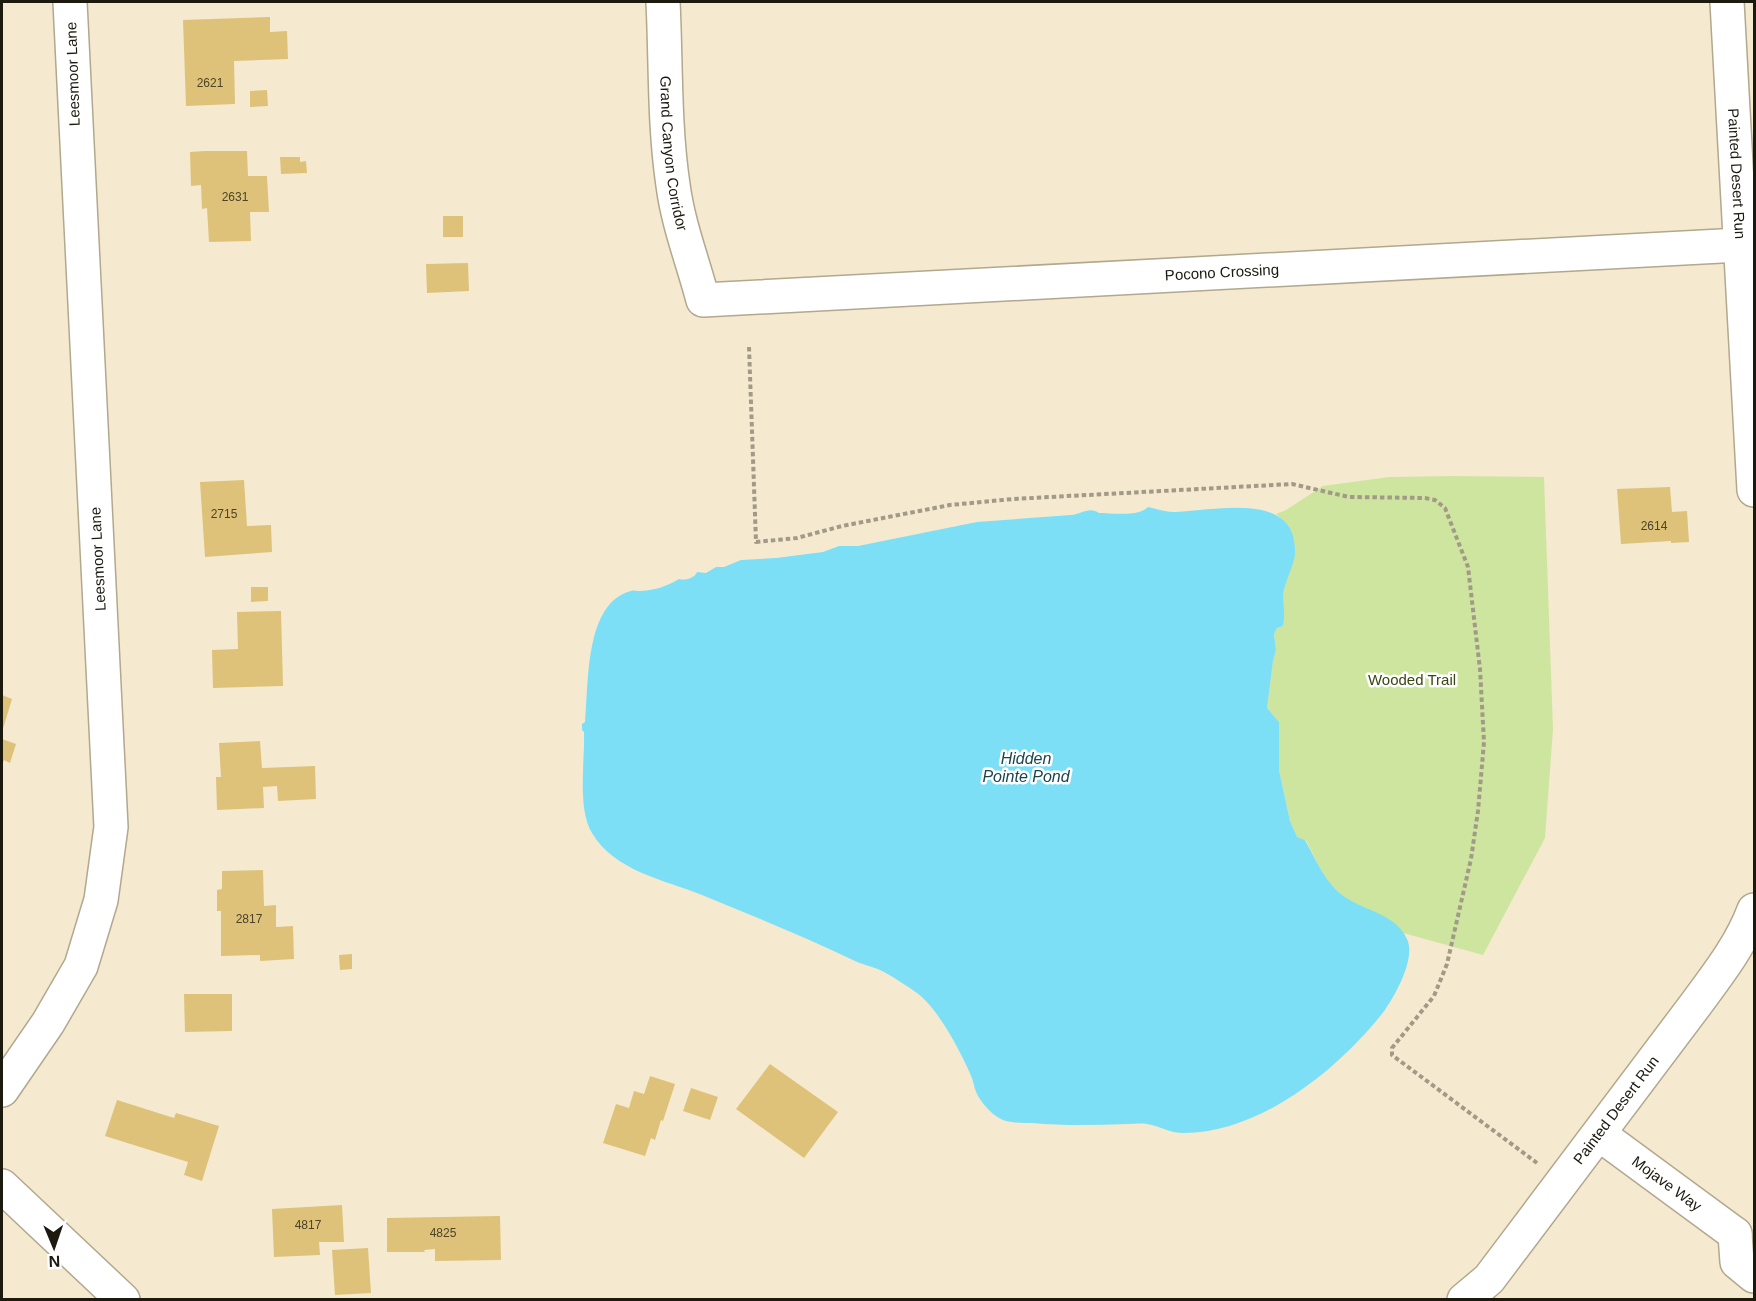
<svg xmlns="http://www.w3.org/2000/svg" width="1756" height="1301" viewBox="0 0 1756 1301" font-family="Arial,sans-serif">
	<rect width="100%" height="100%" fill="#f5ead0"/>
	<!-- green -->
	<path fill="#cee5a0" d="M1452,476L1544,477L1553,729L1545,838L1483,955L1403,933C1387,914 1364,911 1344,897C1327,886 1315,858 1306,840L1297,838L1290,821L1279,770V722L1267,708L1273,660L1276,650L1274,634L1277,628L1283,626C1286,614 1282,604 1284,592C1288,558 1310,544 1276,514L1286,510L1323,486L1389,477Z"/>
	<!-- water -->
	<path fill="#7cdff6" d="M1148,507C1157,509 1166,512 1175,512C1212,511 1295,490 1295,550C1296,561 1287,577 1284,590C1282,602 1286,613 1283,626L1277,628L1274,634L1276,650L1273,661L1267,708L1279,722V770L1290,821L1297,837L1305,840C1315,858 1327,886 1345,897C1365,911 1396,914 1407,939C1416,958 1396,994 1385,1010C1340,1068 1261,1133 1184,1133C1169,1133 1160,1126 1147,1124C1141,1123 1134,1124 1128,1124C1096,1125 1064,1126 1032,1123C1024,1123 1014,1123 1006,1121C995,1118 984,1106 978,1096C975,1091 974,1085 972,1078C962,1054 938,1008 917,993C907,986 895,978 884,972C875,967 864,965 855,961C805,937 753,916 702,895C665,880 614,871 592,833C577,808 585,762 584,732L582,730V724L585,722C589,685 584,603 631,591C635,590 635,591 639,591C653,591 668,586 679,579C685,581 695,578 697,572L706,573L716,567H724L741,560L776,558L823,552L839,546H858L977,522L1071,515C1081,514 1090,506 1099,513C1113,513 1138,517 1148,507Z"/>
	<!-- building -->
	<path fill="#dec279" d="M270,17V32L287,31L288,59L234,61L235,104L186,106L183,20Z
		M267,90L268,106L250,107V91Z
		M205,151H247L248,176H267L269,212H250L251,241L209,242L207,208L202,209L201,185L191,186L190,152Z
		M280,157H300V162L306,161L307,173L281,174Z
		M443,216H463V237H443Z
		M468,263L469,291L427,293L426,264Z
		M244,480L247,526L271,525L272,552L205,557L200,482Z
		M1670,487L1672,512L1687,511L1689,542L1671,543V541L1621,544L1617,489Z
		M251,587H268V601L251,602Z
		M281,611L283,686L213,688L212,650L238,649L237,612Z
		M2,695L12,699L2,732Z
		M2,739L16,744L10,763L4,760L2,765Z
		M260,741L262,768L315,766L316,799L278,801L277,786L263,787L264,808L217,810L216,777H221L219,743Z
		M263,870L264,906L276,905V927L293,926L294,959L260,961V955L221,956V911H217V890L222,889V871Z
		M352,954V969L340,970L339,955Z
		M184,994H232V1031L185,1032Z
		M770,1064L838,1112L804,1158L736,1109Z
		M650,1076L675,1084L663,1121L661,1120L655,1140L651,1138L645,1156L603,1143L616,1104L629,1108L634,1091L644,1094Z
		M691,1088L718,1097L710,1120L683,1111Z
		M117,1100L174,1118L176,1113L219,1126L202,1181L184,1175L188,1162L105,1136Z
		M342,1205L344,1242H319L320,1255L274,1257L272,1209Z
		M500,1216L501,1260L435,1261V1249L424,1250L425,1252H387V1218Z
		M368,1248L371,1293L335,1295L332,1250Z"/>
	<g fill="none" stroke-linecap="round" stroke-linejoin="round">
		<defs>
			<g id="street">
				<path id="s1" d="M663,2C666,62 664,125 673,185C678,224 693,262 703,300L1740,245"/>
				<path id="s2" d="M1727,2L1754,490"/>
				<path d="M2,1090L48,1023L81,966L101,900L111,827L70,2"/>
				<path id="s3" d="M1599,1134L1735,1234"/>
				<path d="M1735,1234L1737,1262L1754,1276"/>
				<path id="s4" d="M1464,1300L1489,1279L1696,1004C1718,974 1741,945 1754,910"/>
			</g>
			<path id="secondary" d="M2,1186L123,1300"/>
		</defs>
		<!-- street casing -->
		<use href="#street" stroke="#b2a88f" stroke-width="36"/>
		<!-- secondary casing -->
		<use href="#secondary" stroke="#b2a88f" stroke-width="36"/>
		<!-- path -->
		<path stroke="#a29a86" stroke-width="4" stroke-dasharray="4.5 3" stroke-linecap="butt" d="M749,347L756,542L797,538L842,526L950,505L1013,499L1292,484L1349,497L1425,498L1435,500L1445,508L1468,567L1480,669L1484,742L1478,811L1471,859L1447,964L1434,996L1392,1048V1055L1537,1163"/>
		<!-- street -->
		<use href="#street" stroke="#fff" stroke-width="33"/>
		<!-- secondary -->
		<use href="#secondary" stroke="#fff" stroke-width="33"/>
	</g>
	<g text-anchor="middle" stroke-width="5" stroke-linejoin="round" paint-order="stroke">
		<!-- number labels -->
		<g font-size="12" fill="#4c432a">
			<text x="210" y="87">2621</text>
			<text x="235" y="201">2631</text>
			<text x="224" y="518">2715</text>
			<text x="1654" y="530">2614</text>
			<text x="249" y="923">2817</text>
			<text x="308" y="1229">4817</text>
			<text x="443" y="1237">4825</text>
		</g>
		<!-- street labels -->
		<g font-size="15" fill="#1c190f" stroke="#fff">
			<text transform="translate(73 74) rotate(-92)" y="5">Leesmoor Lane</text>
			<text dy="5" stroke="none"><textPath href="#s1" startOffset="152">Grand Canyon Corridor</textPath></text>
			<text dy="5" stroke="none"><textPath href="#s2" startOffset="172">Painted Desert Run</textPath></text>
			<text dy="5" stroke="none"><textPath href="#s1" startOffset="822">Pocono Crossing</textPath></text>
			<text transform="translate(98 559) rotate(-93)" y="5">Leesmoor Lane</text>
			<text dy="5" stroke="none"><textPath href="#s4" startOffset="244">Painted Desert Run</textPath></text>
			<text dy="5" stroke="none"><textPath href="#s3" startOffset="84">Mojave Way</textPath></text>
		</g>
		<!-- park labels -->
		<g font-size="15" fill="#394612" stroke="#fff">
			<text x="1412" y="685">Wooded Trail</text>
		</g>
		<!-- water labels -->
		<g font-size="16" font-style="italic" fill="#19454f" stroke="#fff">
			<text x="1026" y="764">Hidden<tspan x="1026" dy="18">Pointe Pond</tspan></text>
		</g>
	</g>
	<!-- border -->
	<rect width="1756" height="1301" fill="none" stroke="#1c190f" stroke-width="6"/>
	<!-- north arrow -->
	<g transform="translate(54 1247) rotate(178)" stroke="#ffffff" stroke-width="4.5" paint-order="stroke">
	<path d="M0-4.5L10 22L0 15L-10 22Z" fill="#1c190f"/>
	<text y="-9" font-size="16" font-weight="bold" text-anchor="middle" fill="#1c190f">N</text>
	</g>
</svg>
